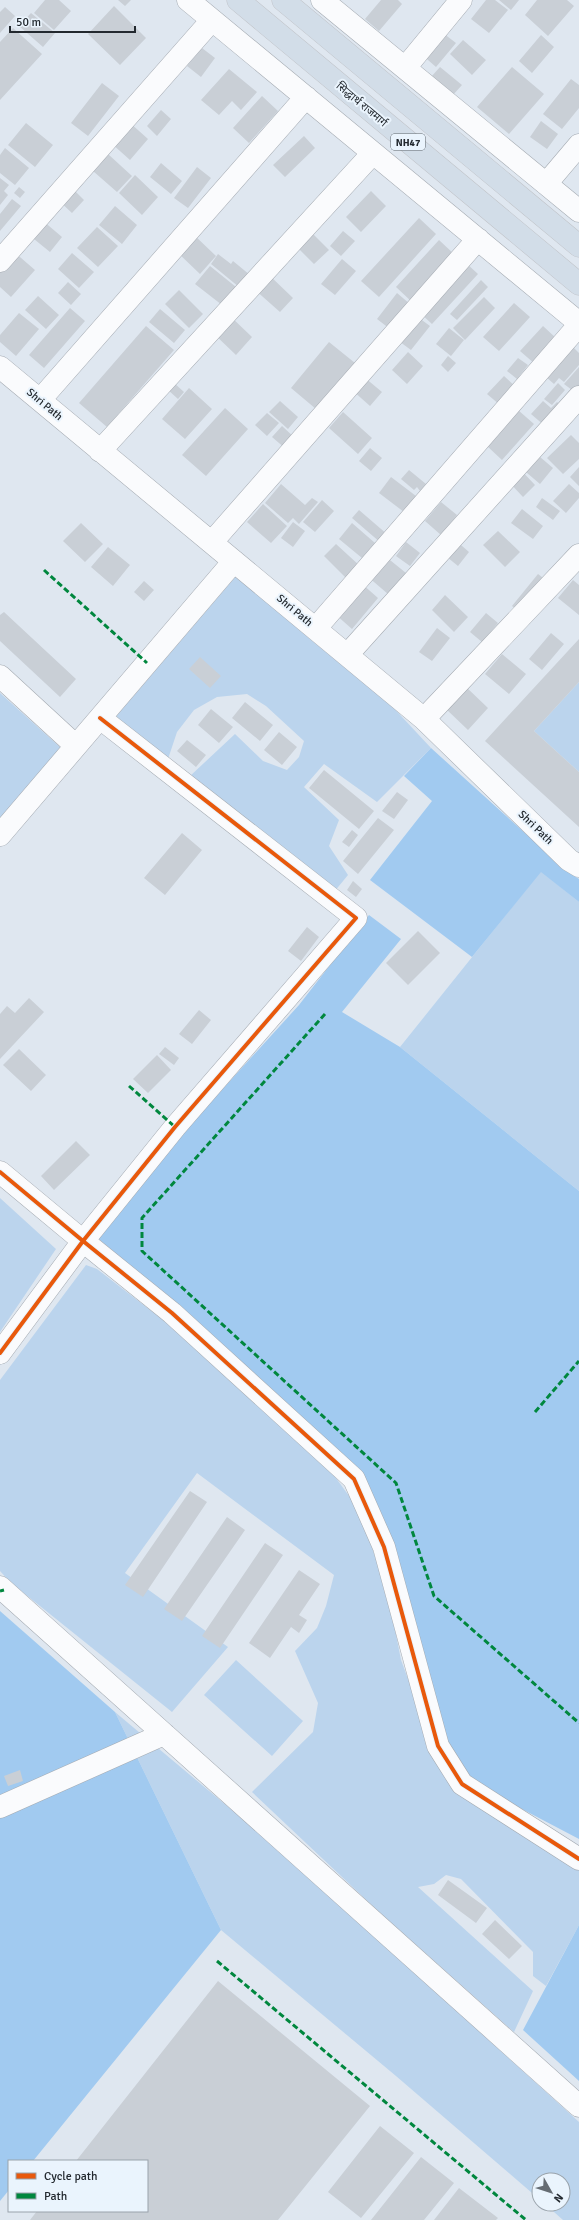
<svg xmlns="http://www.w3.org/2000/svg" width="579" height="2220" viewBox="0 0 579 2220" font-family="Signika,'Noto Sans Devanagari',sans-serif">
	<rect width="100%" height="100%" fill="#dfe7f0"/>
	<!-- green -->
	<path fill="#bbd4ed" d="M237,575L311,640L389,703L431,748L377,802L324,764L304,787L339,820L329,846L348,875L334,892L189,777L235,734L263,761L287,770L299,757L304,741L266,706L247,694L217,697L194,710L177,732L167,762L113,720Z
		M579,682V772L534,731Z
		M0,693L62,749L0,823Z
		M541,871L579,902V1191L400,1047Z
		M0,1198L56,1249L0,1332Z
		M86,1265L97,1269L207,1354L333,1474L360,1511L389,1599L401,1660L435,1752L579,1868V1925L546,1986L533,1976V1952L461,1879L446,1875L434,1884L418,1887L533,1991L514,2032L377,1910L252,1792L313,1732L318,1703L295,1651L317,1628L326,1606L334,1575L197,1473L125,1573L228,1647L172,1712L10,1582L0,1571V1380Z
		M236,1660L303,1721L272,1756L204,1695Z
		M115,1712L283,1853L579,2122V2220H563L545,2204H563V2180H539V2199L396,2076L221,1930Z"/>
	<!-- forest -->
	<path fill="#a1caf0" d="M431,748L567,871L579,879V902L541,872L472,957L370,880L432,801L404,776Z
		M369,915L401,939L342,1012L400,1047L579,1191V1839L472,1783L443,1742L361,1477L213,1339L92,1233L299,1005Z
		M0,1611L115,1712L221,1930L33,2161H9V2190L0,2201Z
		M579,1925V2081L523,2030Z"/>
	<!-- building -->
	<path fill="#c9cfd6" d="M45,0H59L71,11L54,30L34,13Z
		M118,0H131L125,6Z
		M381,0H398L402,4L379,31L365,19Z
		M486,0H495L508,10L489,33L471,19Z
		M499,0H519L511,10Z
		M537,0H567L574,6L548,36L525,15Z
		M114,6L146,38L120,65L88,34Z
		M5,7L15,16L0,33V12Z
		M31,13L55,33L43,47L19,26Z
		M13,28L42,54L0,100V42Z
		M439,30L456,43L436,67L420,53Z
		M541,35L554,47L532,73L519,61Z
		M463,40L486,60L472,75L450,54Z
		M202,48L215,58L201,77L187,66Z
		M440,67L462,85L453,95L431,77Z
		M512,67L544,94L509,134L477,107Z
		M229,69L257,92L241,110L232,101L219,115L201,100Z
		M571,79L579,85V108L562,129L543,114Z
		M102,83L119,96L88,136L71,123Z
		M262,96L278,111L249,143L233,128Z
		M161,110L171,119L157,136L147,126Z
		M541,121L558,134L547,149L530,137Z
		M129,122L148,139L130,160L111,143Z
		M26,123L53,145L35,167L8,145Z
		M304,136L315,148L285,177L273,165Z
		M5,148L29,168L15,185L0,173V155Z
		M108,154L132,176L117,192L93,171Z
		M161,163L182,181L171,194L150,177Z
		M197,167L211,178L188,208L174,198Z
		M135,175L158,197L142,215L119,193Z
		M0,178L9,185L4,191L8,195L0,205Z
		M70,186L84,200L72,213L58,200Z
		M19,187L25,192L20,198L14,193Z
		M371,191L386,206L361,232L346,217Z
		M12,199L21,206L0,231V214Z
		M115,206L137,225L122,244L99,225Z
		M419,218L436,234L379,297L361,281Z
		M42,220L62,237L50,252L29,235Z
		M97,227L118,246L98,267L77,248Z
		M308,229L329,250L314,264L293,243Z
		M343,231L355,241L341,256L330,246Z
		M193,234L216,256L200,274L176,251Z
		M439,240L455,255L412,302L396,287Z
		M13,251L35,270L11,297L0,287V266Z
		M72,253L94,272L79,288L58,269Z
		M218,254L231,264L233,261L250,275L239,287L211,264Z
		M342,259L356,271L335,295L321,284Z
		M466,263L478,274L432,324L420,313Z
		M210,266L236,287L222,305L195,284Z
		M268,274L293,298L280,312L254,289Z
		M481,280L488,287L457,320L450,314Z
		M68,282L81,294L71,305L58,293Z
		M179,290L203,314L189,328L165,304Z
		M397,293L410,304L390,329L377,319Z
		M38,296L59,315L46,329L25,310Z
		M484,297L495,308L465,340L453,328Z
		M514,303L530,317L499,351L483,337Z
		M70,308L85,321L44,368L29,355Z
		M160,309L185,330L174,343L149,322Z
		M19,313L39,329L16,356L0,342V335Z
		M229,315L252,337L236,355L212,332Z
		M415,315L430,326L411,350L396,339Z
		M146,326L174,350L107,427L79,403Z
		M543,326L557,339L535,364L520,351Z
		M449,328L464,340L451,356L436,344Z
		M329,342L355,363L316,409L291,388Z
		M573,347L579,353V365L564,382L559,378L554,384L546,377Z
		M408,352L423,366L407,384L392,370Z
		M448,356L456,363L448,372L441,365Z
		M518,358L528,365L517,379L507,371Z
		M579,367V389L572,390L564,384Z
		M504,376L516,387L500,405L487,394Z
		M364,377L382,392L370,406L352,390Z
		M173,382L184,392L178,399L167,389Z
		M558,383L565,390L552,405L544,399Z
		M189,388L212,409L185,439L162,419Z
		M280,401L298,417L288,429L269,412Z
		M543,401L551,408L557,402L563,407L545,426L531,414Z
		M225,408L248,429L206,476L182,455Z
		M518,410L534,424L502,460L487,446Z
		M343,412L372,438L358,454L329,428Z
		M267,413L279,423L267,436L255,425Z
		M282,426L295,438L286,449L272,437Z
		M571,435L579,443V459L563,474L547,458Z
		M370,448L382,458L371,471L359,461Z
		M533,451L553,468L540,484L520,467Z
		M518,467L535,485L523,497L506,479Z
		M579,467V486L570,477Z
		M409,470L426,484L420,491L417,487L414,490L401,479Z
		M391,477L416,496L404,512L379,493Z
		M281,484L305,505L312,498L318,502L299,524L293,518L288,523L265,503Z
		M569,484L579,493V498L566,513L553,501Z
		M542,498L560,511L553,520L536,507Z
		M322,500L334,511L315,532L303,522Z
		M441,502L457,515L441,535L425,521Z
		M263,504L287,526L271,543L247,522Z
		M522,509L543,526L533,539L511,523Z
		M359,510L388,535L381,543L352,518Z
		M293,522L305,531L293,547L281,538Z
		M81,523L103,544L85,562L63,541Z
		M352,523L375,543L362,558L339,539Z
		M498,531L520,552L505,567L483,545Z
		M454,539L469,552L458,566L442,553Z
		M406,542L420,553L410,566L396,556Z
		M336,544L360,566L347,579L324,556Z
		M108,547L130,565L113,586L91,567Z
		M385,556L406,573L388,594L367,576Z
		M538,574L547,581L522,614L512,606Z
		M573,580L579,585V615L558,598Z
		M144,581L154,590L144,601L134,592Z
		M361,583L378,598L352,629L335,614Z
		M445,595L468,617L454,632L432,610Z
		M4,612L76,679L60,697L0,641V615Z
		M486,613L498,623L482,642L470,632Z
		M437,628L450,638L432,661L419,652Z
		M551,633L564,644L542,670L529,659Z
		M579,639V682L534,731L579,772V827L485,741Z
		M502,654L526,674L509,694L485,674Z
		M200,657L221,676L210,688L189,669Z
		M465,686L488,708L468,730L445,708Z
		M245,702L273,725L260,741L232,718Z
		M211,709L233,727L219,743L198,725Z
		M279,732L297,747L282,765L264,750Z
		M187,740L206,755L196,767L177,751Z
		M324,770L374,811L359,829L309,788Z
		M397,792L408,800L394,819L382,811Z
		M378,818L394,830L358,874L343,861Z
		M352,830L358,835L349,847L342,842Z
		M182,833L202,850L165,895L144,878Z
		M353,881L362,889L356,897L347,890Z
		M307,927L319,937L301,961L288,951Z
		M418,931L440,953L408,985L386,963Z
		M29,998L44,1012L0,1059V1014L7,1006L15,1013Z
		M199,1010L211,1020L192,1044L179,1034Z
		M165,1047L179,1058L174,1065L159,1054Z
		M19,1049L46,1075L31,1091L3,1065Z
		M157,1055L171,1070L148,1093L133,1079Z
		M76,1141L90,1155L54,1190L41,1176Z
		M190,1491L207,1502L143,1597L125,1585Z
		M227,1517L245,1530L182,1621L164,1609Z
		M265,1543L283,1555L220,1648L202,1636Z
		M299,1570L320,1584L299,1615L307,1620L299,1633L291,1627L270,1658L249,1643Z
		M20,1770L23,1781L8,1786L4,1776Z
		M448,1880L487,1908L476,1923L438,1895Z
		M495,1920L522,1946L509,1959L482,1934Z
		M218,1981L370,2106L278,2220H30L37,2211H147V2161H76Z
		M380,2126L414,2153L361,2218L328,2192Z
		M421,2157L454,2183L424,2220H371Z
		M459,2188L498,2218L496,2220H434Z"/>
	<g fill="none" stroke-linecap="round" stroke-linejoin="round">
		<defs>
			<path id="minor" d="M188,0L579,323
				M322,0L579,211
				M405,68L461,0
				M546,184L579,145
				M0,261L212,20
				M0,367L424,719L569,860L579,866
				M40,400L306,97
				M100,451L373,153
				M212,542L478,239
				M316,628L579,325
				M348,654L579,397
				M0,676L76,746
				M424,719L579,555
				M0,835L234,561
				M0,1172L83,1241L175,1127L356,918L100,718
				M0,1353L83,1241L172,1313L354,1479L384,1547L438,1746L462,1784L579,1859
				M0,1587L579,2106
				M0,1807L164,1734"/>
			<path id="highway" d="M238,0L579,284
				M283,0L579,246"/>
		</defs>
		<!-- minor casing -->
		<use href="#minor" stroke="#a4aab1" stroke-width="23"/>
		<!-- highway casing -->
		<use href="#highway" stroke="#c0c3c8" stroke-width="23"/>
		<!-- minor -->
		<use href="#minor" stroke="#fafbfd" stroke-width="22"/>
		<!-- highway -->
		<use href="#highway" stroke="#d2dde8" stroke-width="22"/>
		<!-- quiet -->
		<path stroke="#00873e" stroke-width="3" stroke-dasharray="6 3" stroke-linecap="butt" d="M44,570L147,663
			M325,1014L142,1218V1251L396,1483L434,1596L579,1723
			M129,1086L175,1127
			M535,1412L579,1361
			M0,1591L4,1590
			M217,1961L526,2220"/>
		<defs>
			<path id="cycleway" d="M0,1172L83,1241L175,1127L356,918L100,718
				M0,1353L83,1241L172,1313L354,1479L384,1547L438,1746L462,1784L579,1859"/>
		</defs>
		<!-- cycleway casing -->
		<use href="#cycleway" stroke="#eaf4fd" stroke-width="6"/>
		<!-- cycleway -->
		<use href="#cycleway" stroke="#e8590c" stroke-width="4"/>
	</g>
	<g text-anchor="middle" stroke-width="4" stroke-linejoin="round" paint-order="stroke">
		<!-- shield labels -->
		<rect fill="#eaf4fd" stroke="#5f666d" stroke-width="1" x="391" y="134" width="34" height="16" rx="3"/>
		<g font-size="10" font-weight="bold" fill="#23292f">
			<text x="408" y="146">NH47</text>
		</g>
		<!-- street labels -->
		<g font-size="11" fill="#23292f" stroke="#eaf4fd">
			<text transform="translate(362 104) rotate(40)" y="4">सिद्धार्थ राजमार्ग</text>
			<text transform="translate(45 404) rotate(40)" y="4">Shri Path</text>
			<text transform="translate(295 610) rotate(40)" y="4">Shri Path</text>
			<text transform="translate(536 827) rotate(44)" y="4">Shri Path</text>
		</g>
	</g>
	<!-- legend -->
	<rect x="8" y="2160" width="140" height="52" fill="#eaf4fd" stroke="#9aa3ab"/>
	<rect x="16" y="2173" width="20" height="6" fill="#e8590c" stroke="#9aa3ab"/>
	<text x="44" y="2180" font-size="12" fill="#23292f">Cycle path</text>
	<rect x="16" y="2193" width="20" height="6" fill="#00873e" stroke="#9aa3ab"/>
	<text x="44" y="2200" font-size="12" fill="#23292f">Path</text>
	<!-- north arrow -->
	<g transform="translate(551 2192) rotate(129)"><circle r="19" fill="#eaf4fd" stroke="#9aa3ab"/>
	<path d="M0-3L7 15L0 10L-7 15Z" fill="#656c73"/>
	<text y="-6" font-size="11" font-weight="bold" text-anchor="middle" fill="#23292f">N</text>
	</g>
	<!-- scale -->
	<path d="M10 26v6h125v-6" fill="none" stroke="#23292f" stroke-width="2"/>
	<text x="16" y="26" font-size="12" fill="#23292f" stroke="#eaf4fd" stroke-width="3" paint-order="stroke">50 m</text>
</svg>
